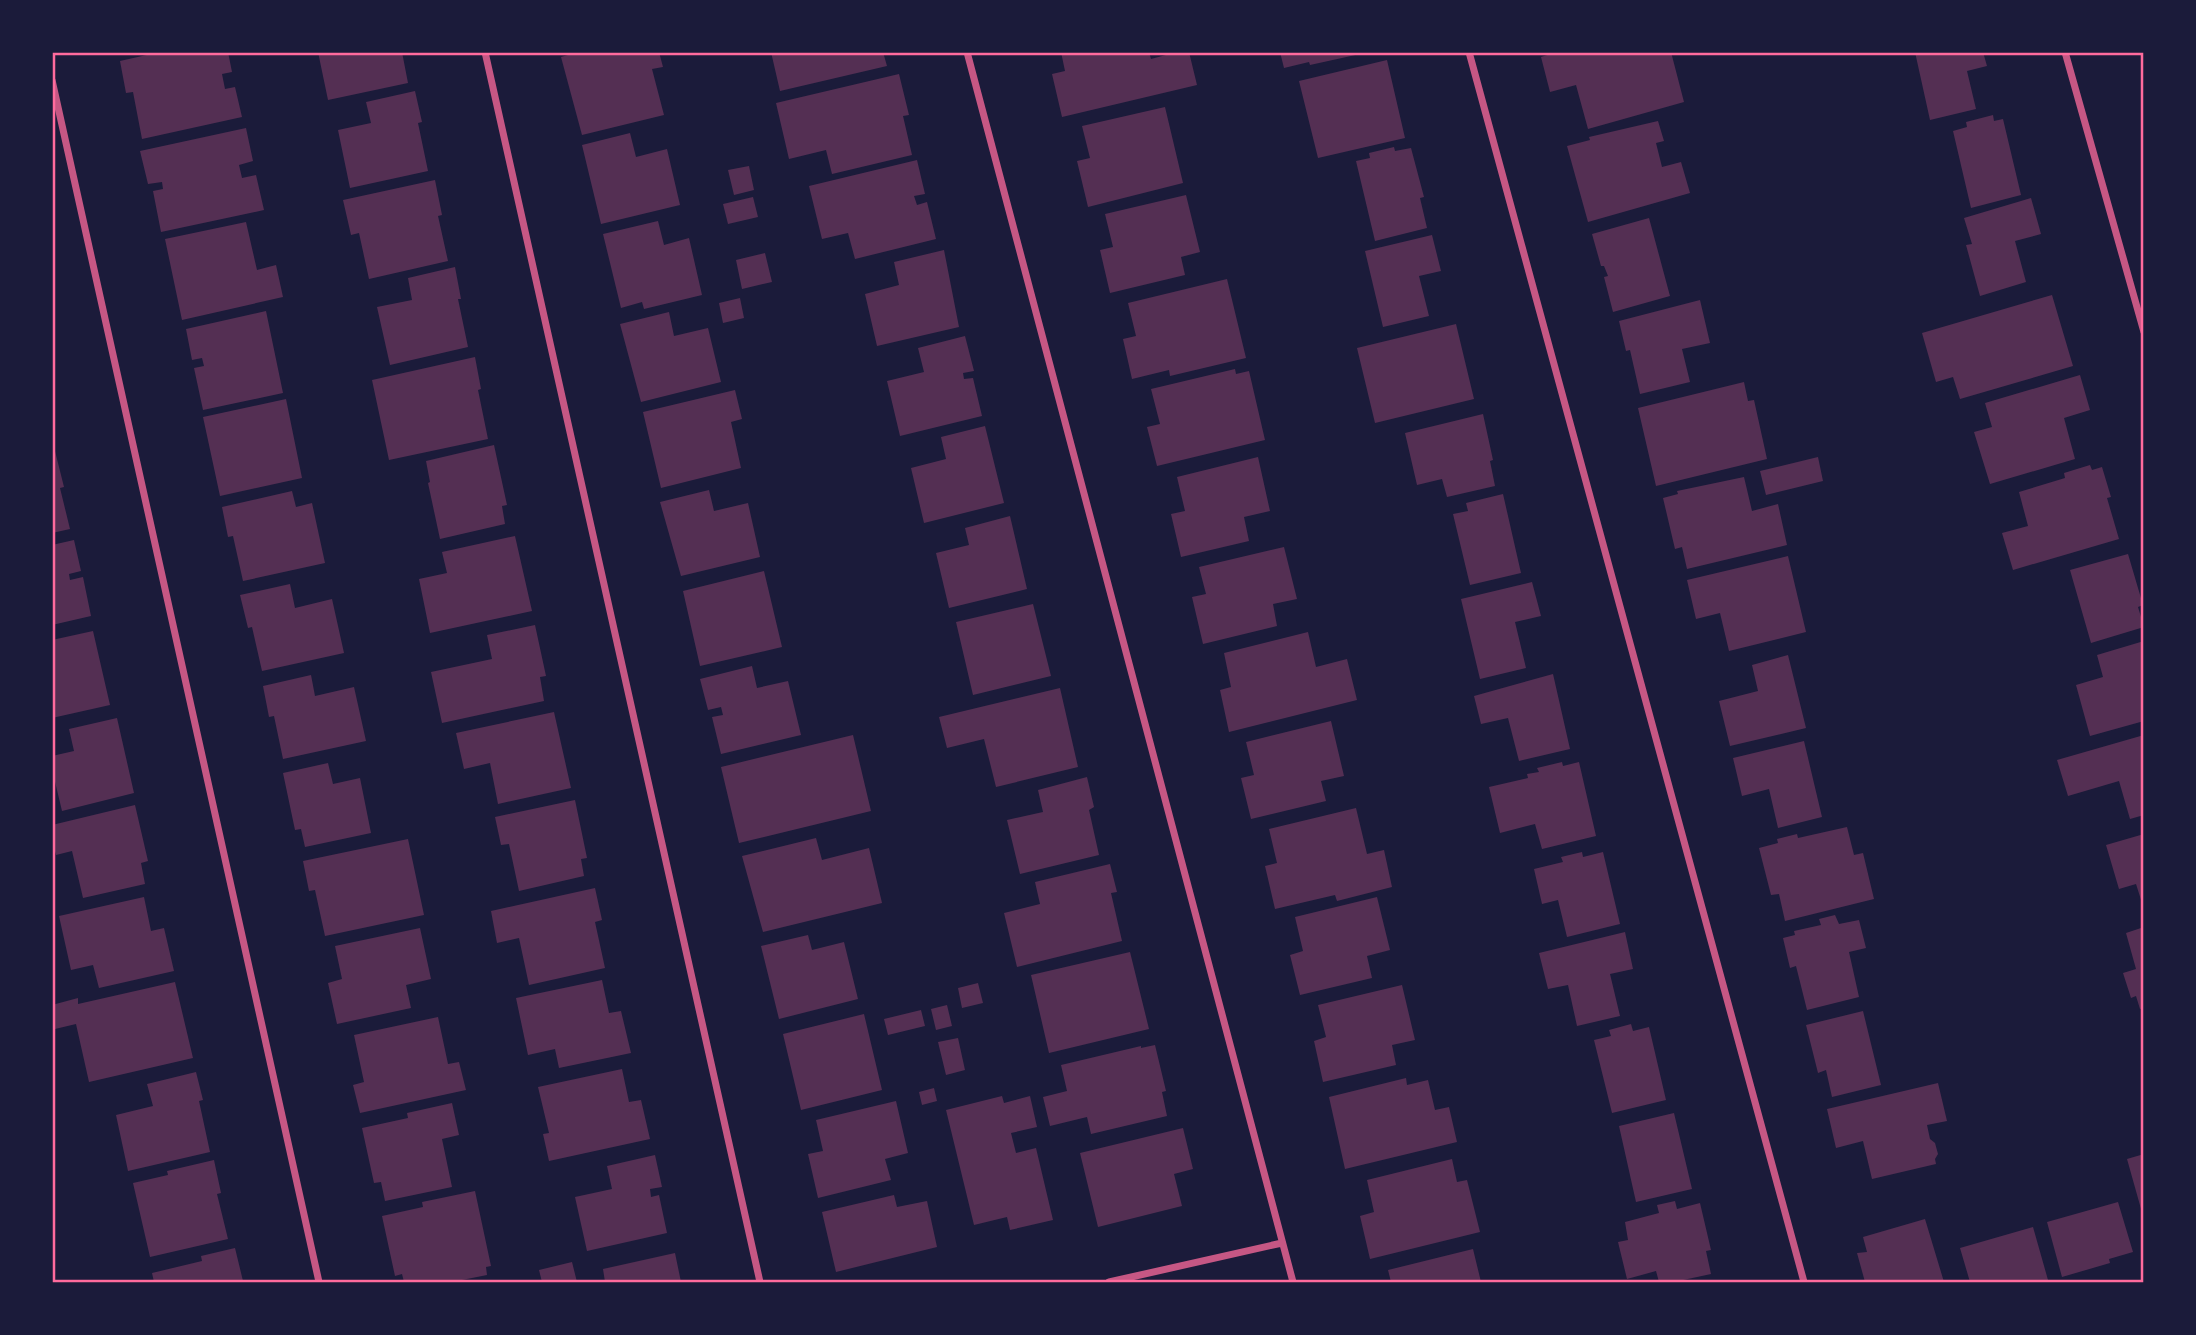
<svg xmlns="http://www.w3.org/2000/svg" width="2196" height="1335" viewBox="0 0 2196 1335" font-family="'Asap Condensed',sans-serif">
	<rect width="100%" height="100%" fill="#1b1b3a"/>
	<!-- building -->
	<path fill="#542f53" d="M160,52H228L232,72L222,74L225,89L235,87L242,117L142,139L133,92L126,93L120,61Z
		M318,52H402L408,83L328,100Z
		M579,52H659L663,67L652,69L664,115L582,135L561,57Z
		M771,52H883L887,66L780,91Z
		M1061,52H1149L1151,59L1177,52H1189L1197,85L1062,117L1052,74L1065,71Z
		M1280,52H1359L1360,54L1310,65L1309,62L1284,68Z
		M1557,52H1671L1684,102L1588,129L1576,85L1550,92L1541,57Z
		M1915,52H1983L1987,66L1967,71L1976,109L1930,120Z
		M1387,60L1405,138L1318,158L1299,81Z
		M899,74L909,115L903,116L912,155L832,174L826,150L789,159L776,103Z
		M415,91L422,122L418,123L428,171L350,188L338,130L371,123L366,102Z
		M1165,107L1183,183L1088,207L1077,161L1090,158L1082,126Z
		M1993,115L1994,121L2003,119L2021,195L1971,208L1953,131L1967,127L1966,122Z
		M1658,121L1664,141L1656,143L1662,167L1681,162L1690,193L1588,222L1567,146L1590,140L1589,137Z
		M246,128L253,161L239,165L242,178L256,175L264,210L161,232L153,191L163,189L162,182L148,184L140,151Z
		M630,133L636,157L667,149L680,205L601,224L582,145Z
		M1394,147L1395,151L1411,148L1424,197L1420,198L1427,228L1375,241L1356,161L1370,158L1369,153Z
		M917,160L925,194L914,196L917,205L927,202L936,239L855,259L848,233L822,239L809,186Z
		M749,166L754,190L734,195L728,170Z
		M435,180L442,215L438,216L448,261L369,279L359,233L351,235L343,200Z
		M1186,195L1200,252L1181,257L1185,275L1110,293L1100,250L1113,247L1105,214Z
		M753,197L758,217L728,224L723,204Z
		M2031,198L2041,234L2015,241L2026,282L1980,296L1966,245L1972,244L1964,218Z
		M1649,218L1670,296L1613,312L1604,277L1608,276L1604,266H1601L1592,234Z
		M658,221L664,245L689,238L702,295L644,309L642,302L621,308L603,234Z
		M246,222L257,270L276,265L283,297L182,320L165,239Z
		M1432,235L1441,271L1419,276L1429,316L1383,327L1365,251Z
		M944,250L959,327L877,346L865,294L899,285L894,262Z
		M765,253L772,282L742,289L736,260Z
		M455,267L461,299H458L468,347L390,365L377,307L412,300L408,278Z
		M1227,279L1246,358L1170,376L1169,370L1132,379L1123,339L1136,336L1128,303Z
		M2052,295L2073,366L1960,399L1953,377L1936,382L1922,333Z
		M740,298L744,318L723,323L719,303Z
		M1700,300L1710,343L1682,349L1690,382L1640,394L1630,350L1626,351L1619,321Z
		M266,311L283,393L203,410L194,368L204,366L202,358L192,360L186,329Z
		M669,312L674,336L708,328L721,382L641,402L620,324Z
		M1456,324L1474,399L1375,423L1357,348Z
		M965,336L974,371L963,373L964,379L973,378L982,416L900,436L887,381L924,372L918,348Z
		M475,357L481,389L478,390L488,439L389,460L372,380Z
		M1235,369L1236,374L1249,371L1265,440L1157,466L1147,427L1160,424L1151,389Z
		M2080,375L2090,410L2064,418L2075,459L1990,484L1974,432L1992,427L1985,403Z
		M1744,382L1748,401L1754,400L1767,459L1656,486L1638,408Z
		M735,390L742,419L731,422L741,468L661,488L643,412Z
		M286,399L302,478L220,496L203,417Z
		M1483,414L1493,460L1490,461L1495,486L1447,497L1442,479L1417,485L1405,433Z
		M985,426L1004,503L924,523L911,468L946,459L941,437Z
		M494,445L507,505L502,506L505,524L440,539L428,483L430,482L426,461Z
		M52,451H55L64,487L60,488L70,529L52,533Z
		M1258,457L1270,511L1244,517L1249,541L1181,557L1171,514L1185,511L1177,477Z
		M1818,457L1823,481L1766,495L1760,471Z
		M2090,465L2092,470L2102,467L2111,497L2107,498L2119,539L2013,570L2002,533L2028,526L2019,492L2065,478L2064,473Z
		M1744,477L1752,511L1778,504L1787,545L1687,569L1682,547L1675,549L1663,498L1678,494L1677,491Z
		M709,490L714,511L748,503L760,557L681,576L660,502Z
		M292,491L296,507L312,503L325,563L243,581L233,536L228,537L222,507Z
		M1503,494L1521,573L1470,585L1453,514L1468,511L1466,503Z
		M1010,516L1027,589L949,608L936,553L969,545L965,528Z
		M515,536L532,611L430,633L419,579L447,573L442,552Z
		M74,540L81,571L69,574L70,580L83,577L91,616L52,625V545Z
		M1284,547L1297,599L1273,604L1277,626L1203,644L1192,597L1206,594L1199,567Z
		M2128,554L2143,605L2138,607L2144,627L2091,643L2070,570Z
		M1788,556L1806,632L1729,651L1720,613L1696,619L1687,580Z
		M764,571L782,647L700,666L683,591Z
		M1532,582L1541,616L1515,622L1526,668L1480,679L1461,599Z
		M290,584L295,608L332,599L344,653L262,671L252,627L248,628L240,595Z
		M1033,604L1051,676L973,695L956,622Z
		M535,625L546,676L540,677L544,701L442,723L431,672L492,659L487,635Z
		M93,631L110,705L52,718V640Z
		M1308,632L1316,667L1347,659L1357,700L1229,732L1220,690L1231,687L1224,653Z
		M2144,641V721L2090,736L2076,685L2103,677L2097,655Z
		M1788,655L1806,728L1730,746L1719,701L1758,691L1752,665Z
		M752,666L757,688L788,681L801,735L721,754L712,717L723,715L721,707L708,710L700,679Z
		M1553,674L1570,749L1519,761L1508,718L1481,724L1474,696Z
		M311,675L315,696L354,687L366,741L283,759L274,716L269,717L263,686Z
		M1060,688L1078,767L996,787L984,739L947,748L939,717Z
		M554,712L571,788L498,804L490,763L464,769L456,733Z
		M117,718L134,793L62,811L52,769V756L74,751L69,729Z
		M1331,721L1344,776L1321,781L1326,801L1251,819L1241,778L1254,775L1246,742Z
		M853,735L871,811L739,843L721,767Z
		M2144,735V815L2130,819L2119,781L2068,796L2057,760Z
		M1804,741L1822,817L1778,828L1769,789L1742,796L1733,758Z
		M1562,762L1563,766L1579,762L1596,836L1542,849L1535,824L1500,833L1489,787L1528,778L1527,774L1539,772L1537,768Z
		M328,763L333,784L360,778L371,833L305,847L301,829L295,830L283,773Z
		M1087,777L1094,807L1089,810L1099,855L1020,874L1007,820L1043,812L1038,790Z
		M575,800L587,858L581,859L584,876L519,891L509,844L501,845L495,817Z
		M135,805L148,861L141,863L145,884L83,898L72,851L56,855L52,840V825Z
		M1356,808L1367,854L1384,850L1392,887L1337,901L1335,895L1275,909L1265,866L1277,863L1269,829Z
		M1847,827L1854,855L1863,853L1874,899L1785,921L1779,894L1771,895L1759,848L1778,843L1777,839L1797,834L1798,838Z
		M2144,834V906H2143L2136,884L2119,889L2106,845Z
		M816,838L822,860L869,848L882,903L763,932L742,856Z
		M408,839L424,915L325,936L315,890L309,891L303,861Z
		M1582,852L1583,857L1603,852L1620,924L1567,937L1558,900L1542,904L1534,869L1563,862L1561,857Z
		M1110,864L1117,892L1111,893L1122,941L1017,967L1004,913L1040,904L1035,882Z
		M595,888L602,920L595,922L605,968L529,985L519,938L497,943L491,911Z
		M144,897L151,931L164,928L174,971L99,988L93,965L71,970L59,916Z
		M1377,897L1390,950L1367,956L1372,978L1300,995L1290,955L1303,951L1295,917Z
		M1835,915L1839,924L1859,920L1866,948L1849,952L1859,997L1807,1010L1796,966L1790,968L1783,938L1795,935L1794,931L1821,925L1819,919Z
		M2144,927V1008L2140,1009L2136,996L2131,998L2123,973L2136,969L2126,933Z
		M420,928L431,979L406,985L411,1008L337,1024L328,983L342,979L335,946Z
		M1625,932L1633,969L1610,974L1620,1016L1577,1026L1568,985L1548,989L1539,953Z
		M808,935L812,950L844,942L858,999L779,1019L761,946Z
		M1130,952L1149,1029L1049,1053L1031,975Z
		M602,980L609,1013L621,1011L631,1053L559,1068L555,1049L528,1055L516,998Z
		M175,982L193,1058L89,1082L76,1024L55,1029L52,1005L78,998V1004Z
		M978,983L983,1003L962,1008L958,988Z
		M1402,985L1415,1040L1392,1045L1396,1065L1323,1082L1314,1041L1326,1037L1318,1005Z
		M947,1005L952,1026L936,1030L931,1009Z
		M921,1010L925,1026L888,1035L884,1019Z
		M1863,1011L1881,1085L1832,1097L1826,1070L1818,1073L1806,1025Z
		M864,1014L882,1090L801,1110L783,1034Z
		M438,1017L448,1064L459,1062L466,1090L360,1113L353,1085L364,1082L354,1035Z
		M1631,1024L1633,1031L1649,1027L1666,1100L1612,1113L1594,1040L1611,1036L1609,1030Z
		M958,1038L965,1070L946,1075L938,1042Z
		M1155,1045L1166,1091L1162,1092L1167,1116L1091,1134L1087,1117L1050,1126L1043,1097L1067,1091L1061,1065L1141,1046V1048Z
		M622,1069L629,1102L641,1100L650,1139L549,1161L543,1134L549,1133L538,1087Z
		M196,1072L203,1100L199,1101L210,1152L128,1171L116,1115L153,1106L147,1084Z
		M1406,1078L1407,1085L1428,1080L1435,1110L1449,1107L1457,1142L1345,1169L1329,1097Z
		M1938,1083L1947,1121L1927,1125L1930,1139L1935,1143L1938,1154L1935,1159L1936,1164L1872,1179L1863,1141L1836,1148L1827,1109Z
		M934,1088L937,1101L922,1105L919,1092Z
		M1002,1096L1004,1103L1030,1096L1037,1127L1011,1133L1016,1153L1036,1148L1053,1220L1010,1230L1007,1217L974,1225L946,1110Z
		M896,1101L908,1153L885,1159L891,1180L818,1198L808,1154L823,1151L816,1120Z
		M452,1103L459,1135L442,1139L452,1187L385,1201L381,1182L374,1183L362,1128L408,1118L407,1113Z
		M1674,1113L1692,1189L1636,1202L1619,1126Z
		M1183,1128L1193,1169L1174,1174L1182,1206L1098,1227L1080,1153Z
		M2144,1154V1216H2143L2127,1159Z
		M655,1155L662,1187L650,1189L651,1197L659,1195L667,1233L587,1251L575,1197L612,1189L607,1166Z
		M1452,1159L1457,1182L1467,1180L1480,1232L1370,1259L1360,1216L1374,1212L1367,1180Z
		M214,1160L221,1193L217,1194L228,1239L150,1257L133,1183L168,1175L167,1171Z
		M475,1191L491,1266L486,1267L487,1275L452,1282H404L402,1274L395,1276L382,1216L423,1207L422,1202Z
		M894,1195L897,1207L927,1201L937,1247L836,1272L822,1212Z
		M1675,1201L1677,1209L1700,1203L1711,1250L1706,1251L1711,1274L1674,1282H1659L1656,1271L1627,1279L1618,1242L1628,1240L1625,1222L1659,1213L1657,1205Z
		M2118,1202L2133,1252L2109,1259L2110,1263L2062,1277L2047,1222Z
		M1925,1219L1944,1282H1865L1857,1253L1867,1252L1863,1237Z
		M2033,1227L2048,1280L2040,1282H1970L1960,1248Z
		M235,1248L243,1281L154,1282L152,1273L202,1261L201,1256Z
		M1473,1249L1481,1282H1391L1388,1270Z
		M675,1253L681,1282H605L603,1269Z
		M572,1262L577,1282H542L539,1270Z"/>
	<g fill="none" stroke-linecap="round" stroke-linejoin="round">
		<!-- minor -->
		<path stroke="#c65784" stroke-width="7" d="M485,52L760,1282
			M967,52L1293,1282
			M1469,52L1804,1282
			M2065,52L2144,332
			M52,80L319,1282
			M1109,1282L1282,1243"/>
	</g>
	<!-- border -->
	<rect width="2196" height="1335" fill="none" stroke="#1b1b3a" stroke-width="108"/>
	<rect x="54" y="54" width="2088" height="1227" fill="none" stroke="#ff6b9d" stroke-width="2.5"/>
</svg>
